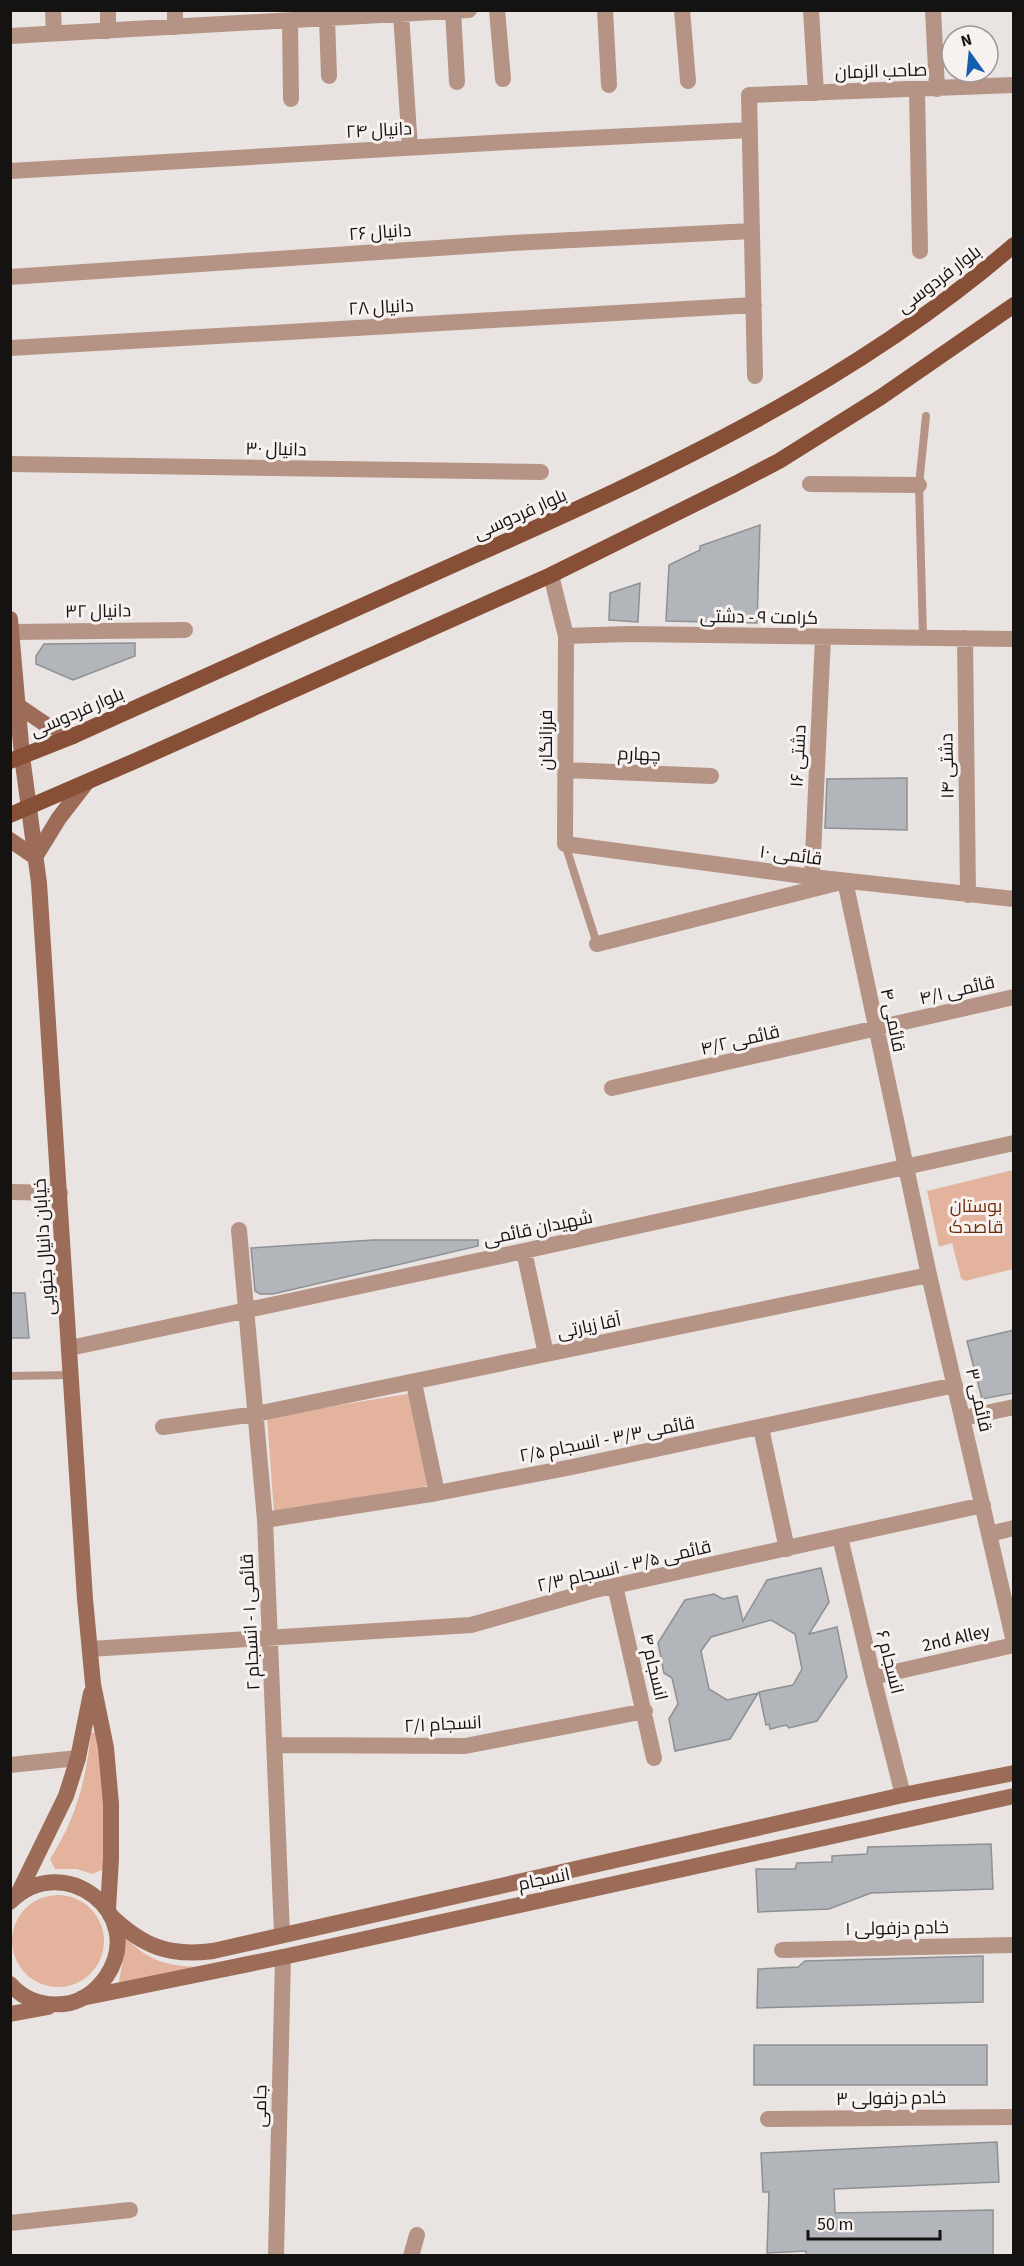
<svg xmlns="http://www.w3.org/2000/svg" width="1024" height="2266" viewBox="0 0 1024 2266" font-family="'Source Sans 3',Cairo,sans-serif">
	<rect width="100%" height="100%" fill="#e9e4e1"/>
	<!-- green -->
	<path fill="#e4b39e" d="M1013,1170V1269L965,1281L961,1278L952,1243L939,1247L927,1191Z
		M413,1393L428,1486L274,1512L267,1417Z
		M97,1732L103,1789L104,1869L92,1874L77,1869H55L50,1859C76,1819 86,1780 91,1733Z
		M12 1941a46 46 0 1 1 92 0a46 46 0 1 1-92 0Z
		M123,1934C145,1960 164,1965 196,1967L118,1986L124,1956Z"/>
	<!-- building -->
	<path fill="#b2b5b9" stroke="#8d9094" stroke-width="1.5" d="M760,525L757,623L666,621L669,565L700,550V546Z
		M640,583L638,622L609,620L610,593Z
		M135,643V656L73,680L36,664V656L44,644Z
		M907,778V830L825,828L827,779Z
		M373,1240H478V1246L273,1294H260L255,1291L251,1248Z
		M10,1293H25L29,1338H10Z
		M1014,1330V1393L982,1399L967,1341Z
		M821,1568L829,1602L809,1634L837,1627L847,1677L817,1721L789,1728L786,1725L770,1729L769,1724L766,1725L759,1692L793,1685L802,1669L795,1634L771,1620L711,1637L701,1651L709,1689L727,1700L758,1693L730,1739L675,1751L669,1719L678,1704L672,1678L664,1673L658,1643L685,1600L714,1594L723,1599L737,1596L743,1621L767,1580Z
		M991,1844L993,1889L871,1893L829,1909L758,1912L756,1869H795L797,1863L832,1862V1856L867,1854L868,1847Z
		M983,1956V2002L757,2008L758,1969L798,1967L805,1961Z
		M754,2045H987V2085H754Z
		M997,2142L999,2182L834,2189L835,2213L993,2210V2256H806V2251L767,2253L769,2192H763L761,2153Z"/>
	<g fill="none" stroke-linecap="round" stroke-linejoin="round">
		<!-- service -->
		<path stroke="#b59486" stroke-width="8" d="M923,637L919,485L926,416
			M565,844L597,944
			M10,1376L72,1375"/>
		<!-- minor -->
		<path stroke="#b59486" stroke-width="16" d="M53,10L54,33
			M108,10V31
			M497,10L503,79
			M605,10L609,85
			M682,10L688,81
			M811,10L816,93
			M933,10L937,89
			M453,11L457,82
			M401,14L410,148
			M327,18L329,76
			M290,21L291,99
			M175,27V10
			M10,36L469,10
			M917,90L920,251
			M10,171L508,142L750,130
			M10,277L512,243L752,231
			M10,348L754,305
			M755,376L749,95L1014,85
			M10,464L541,472
			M810,484L919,485
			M551,575L566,636L629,634L1014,639
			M12,632L185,630
			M566,636L565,844L812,877L1014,899
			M965,638L968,895
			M566,770L711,776
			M812,877L823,637
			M597,944L845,881L929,1275L1014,1642
			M612,1088L1014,997
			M10,1192L60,1193
			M239,1230L265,1520L282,1934
			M524,1251L546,1354
			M70,1348L524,1251L1014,1143
			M414,1383L437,1493
			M963,1418L1014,1407
			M163,1427L256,1414L929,1275
			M761,1428L787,1549
			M265,1520L437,1493L572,1467L955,1385
			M989,1534L1014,1528
			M840,1537L873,1677L903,1795
			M615,1586L654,1758
			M90,1649L471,1625L591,1591L983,1505
			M873,1677L1014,1645
			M276,1745L465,1746L645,1711
			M10,1765L78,1758
			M782,1950L1014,1945
			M768,2119L1014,2117
			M10,2223L130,2210
			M411,2256L417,2235"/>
		<!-- tertiary -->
		<path stroke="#b59486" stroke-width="16" d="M276,2256L283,1957"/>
		<!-- secondary -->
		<path stroke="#9c6c58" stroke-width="16" d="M10,619L22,756L39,883L85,1599L93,1684L106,1748L111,1804V1858L108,1909
			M14,711L17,705L45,724L73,736
			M10,840L35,857L59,818L86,783
			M18,1894L66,1796L78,1758L91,1693
			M10,1902C63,1848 149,1915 106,1977C96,1991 81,2002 64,2004C44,2006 24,2000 10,1984
			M110,1915C142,1946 169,1957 213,1951L903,1795L1014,1773
			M82,1998L283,1957L1014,1796
			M10,2014L48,2007"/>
		<!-- primary -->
		<path stroke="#884f37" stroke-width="16" d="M10,761L73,736C206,676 340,616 473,556C664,471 854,383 1014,245
			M10,815L135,761L551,575L735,484L779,461L881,397L1014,305"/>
	</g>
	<g text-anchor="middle" stroke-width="6" stroke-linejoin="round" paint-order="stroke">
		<!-- street labels -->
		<g font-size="18" fill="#151312" stroke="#f7f1ef">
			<text transform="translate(881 71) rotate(-2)" y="6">صاحب الزمان</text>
			<text transform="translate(379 130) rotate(-3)" y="6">دانیال ۲۴</text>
			<text transform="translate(380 232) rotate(-4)" y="6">دانیال ۲۶</text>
			<text transform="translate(939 279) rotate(-37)" y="6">بلوار فردوسی</text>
			<text transform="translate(381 307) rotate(-3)" y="6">دانیال ۲۸</text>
			<text transform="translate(276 449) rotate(1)" y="6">دانیال ۳۰</text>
			<text transform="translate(520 514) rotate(-24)" y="6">بلوار فردوسی</text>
			<text transform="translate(98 611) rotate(-1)" y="6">دانیال ۳۲</text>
			<text transform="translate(759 617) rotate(1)" y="6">کرامت ۹ - دشتی</text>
			<text transform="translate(77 712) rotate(-23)" y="6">بلوار فردوسی</text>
			<text transform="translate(546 740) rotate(-90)" y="6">فرزانگان</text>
			<text transform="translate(639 754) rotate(2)" y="6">چهارم</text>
			<text transform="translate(798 756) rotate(-87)" y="6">دشتی ۱۶</text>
			<text transform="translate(947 766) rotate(-91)" y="6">دشتی ۱۴</text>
			<text transform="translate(791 855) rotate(7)" y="6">قائمی ۱۰</text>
			<text transform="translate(957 990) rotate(-13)" y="6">قائمی ۴/۱</text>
			<text transform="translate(893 1020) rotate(78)" y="6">قائمی ۴</text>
			<text transform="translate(740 1040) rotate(-13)" y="6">قائمی ۴/۲</text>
			<text transform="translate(538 1228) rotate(-12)" y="6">شهیدان قائمی</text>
			<text transform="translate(44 1247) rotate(-94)" y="6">خیابان دانیال جنوبی</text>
			<text transform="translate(589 1326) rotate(-12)" y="6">آقا زیارتی</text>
			<text transform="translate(979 1400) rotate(77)" y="6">قائمی ۳</text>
			<text transform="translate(607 1439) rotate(-11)" y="6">قائمی ۳/۳ - انسجام ۲/۵</text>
			<text transform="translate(624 1566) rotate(-13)" y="6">قائمی ۳/۵ - انسجام ۲/۳</text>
			<text transform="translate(250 1622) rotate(-93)" y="6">قائمی ۱ - انسجام ۲</text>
			<text transform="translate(956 1638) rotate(-13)" y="6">2nd Alley</text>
			<text transform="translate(890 1662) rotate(76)" y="6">انسجام ۶</text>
			<text transform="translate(654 1667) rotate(77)" y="6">انسجام ۴</text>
			<text transform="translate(443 1724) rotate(-3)" y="6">انسجام ۲/۱</text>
			<text transform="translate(544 1879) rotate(-12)" y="6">انسجام</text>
			<text transform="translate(897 1928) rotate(-1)" y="6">خادم دزفولی ۱</text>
			<text transform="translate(891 2098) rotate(-1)" y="6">خادم دزفولی ۳</text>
			<text transform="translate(260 2106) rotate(-89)" y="6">جامی</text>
		</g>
		<!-- park labels -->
		<g font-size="18" fill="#702d0c" stroke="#f7f1ef">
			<text x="976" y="1212">بوستان<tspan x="976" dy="21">قاصدک</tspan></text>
		</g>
	</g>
	<!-- border -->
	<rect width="1024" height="2266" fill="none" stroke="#151312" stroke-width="24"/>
	<!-- north arrow -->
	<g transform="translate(970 54) rotate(345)"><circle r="28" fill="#f7f1ef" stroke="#9d9897" stroke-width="1.5"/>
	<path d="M0-4.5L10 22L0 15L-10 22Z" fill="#135ead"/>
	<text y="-9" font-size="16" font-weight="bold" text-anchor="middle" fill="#151312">N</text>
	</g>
	<!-- scale -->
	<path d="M808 2230v9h132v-9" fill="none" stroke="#151312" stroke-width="3"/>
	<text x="817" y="2230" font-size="18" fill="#151312" stroke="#f7f1ef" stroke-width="4.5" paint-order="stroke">50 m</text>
</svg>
